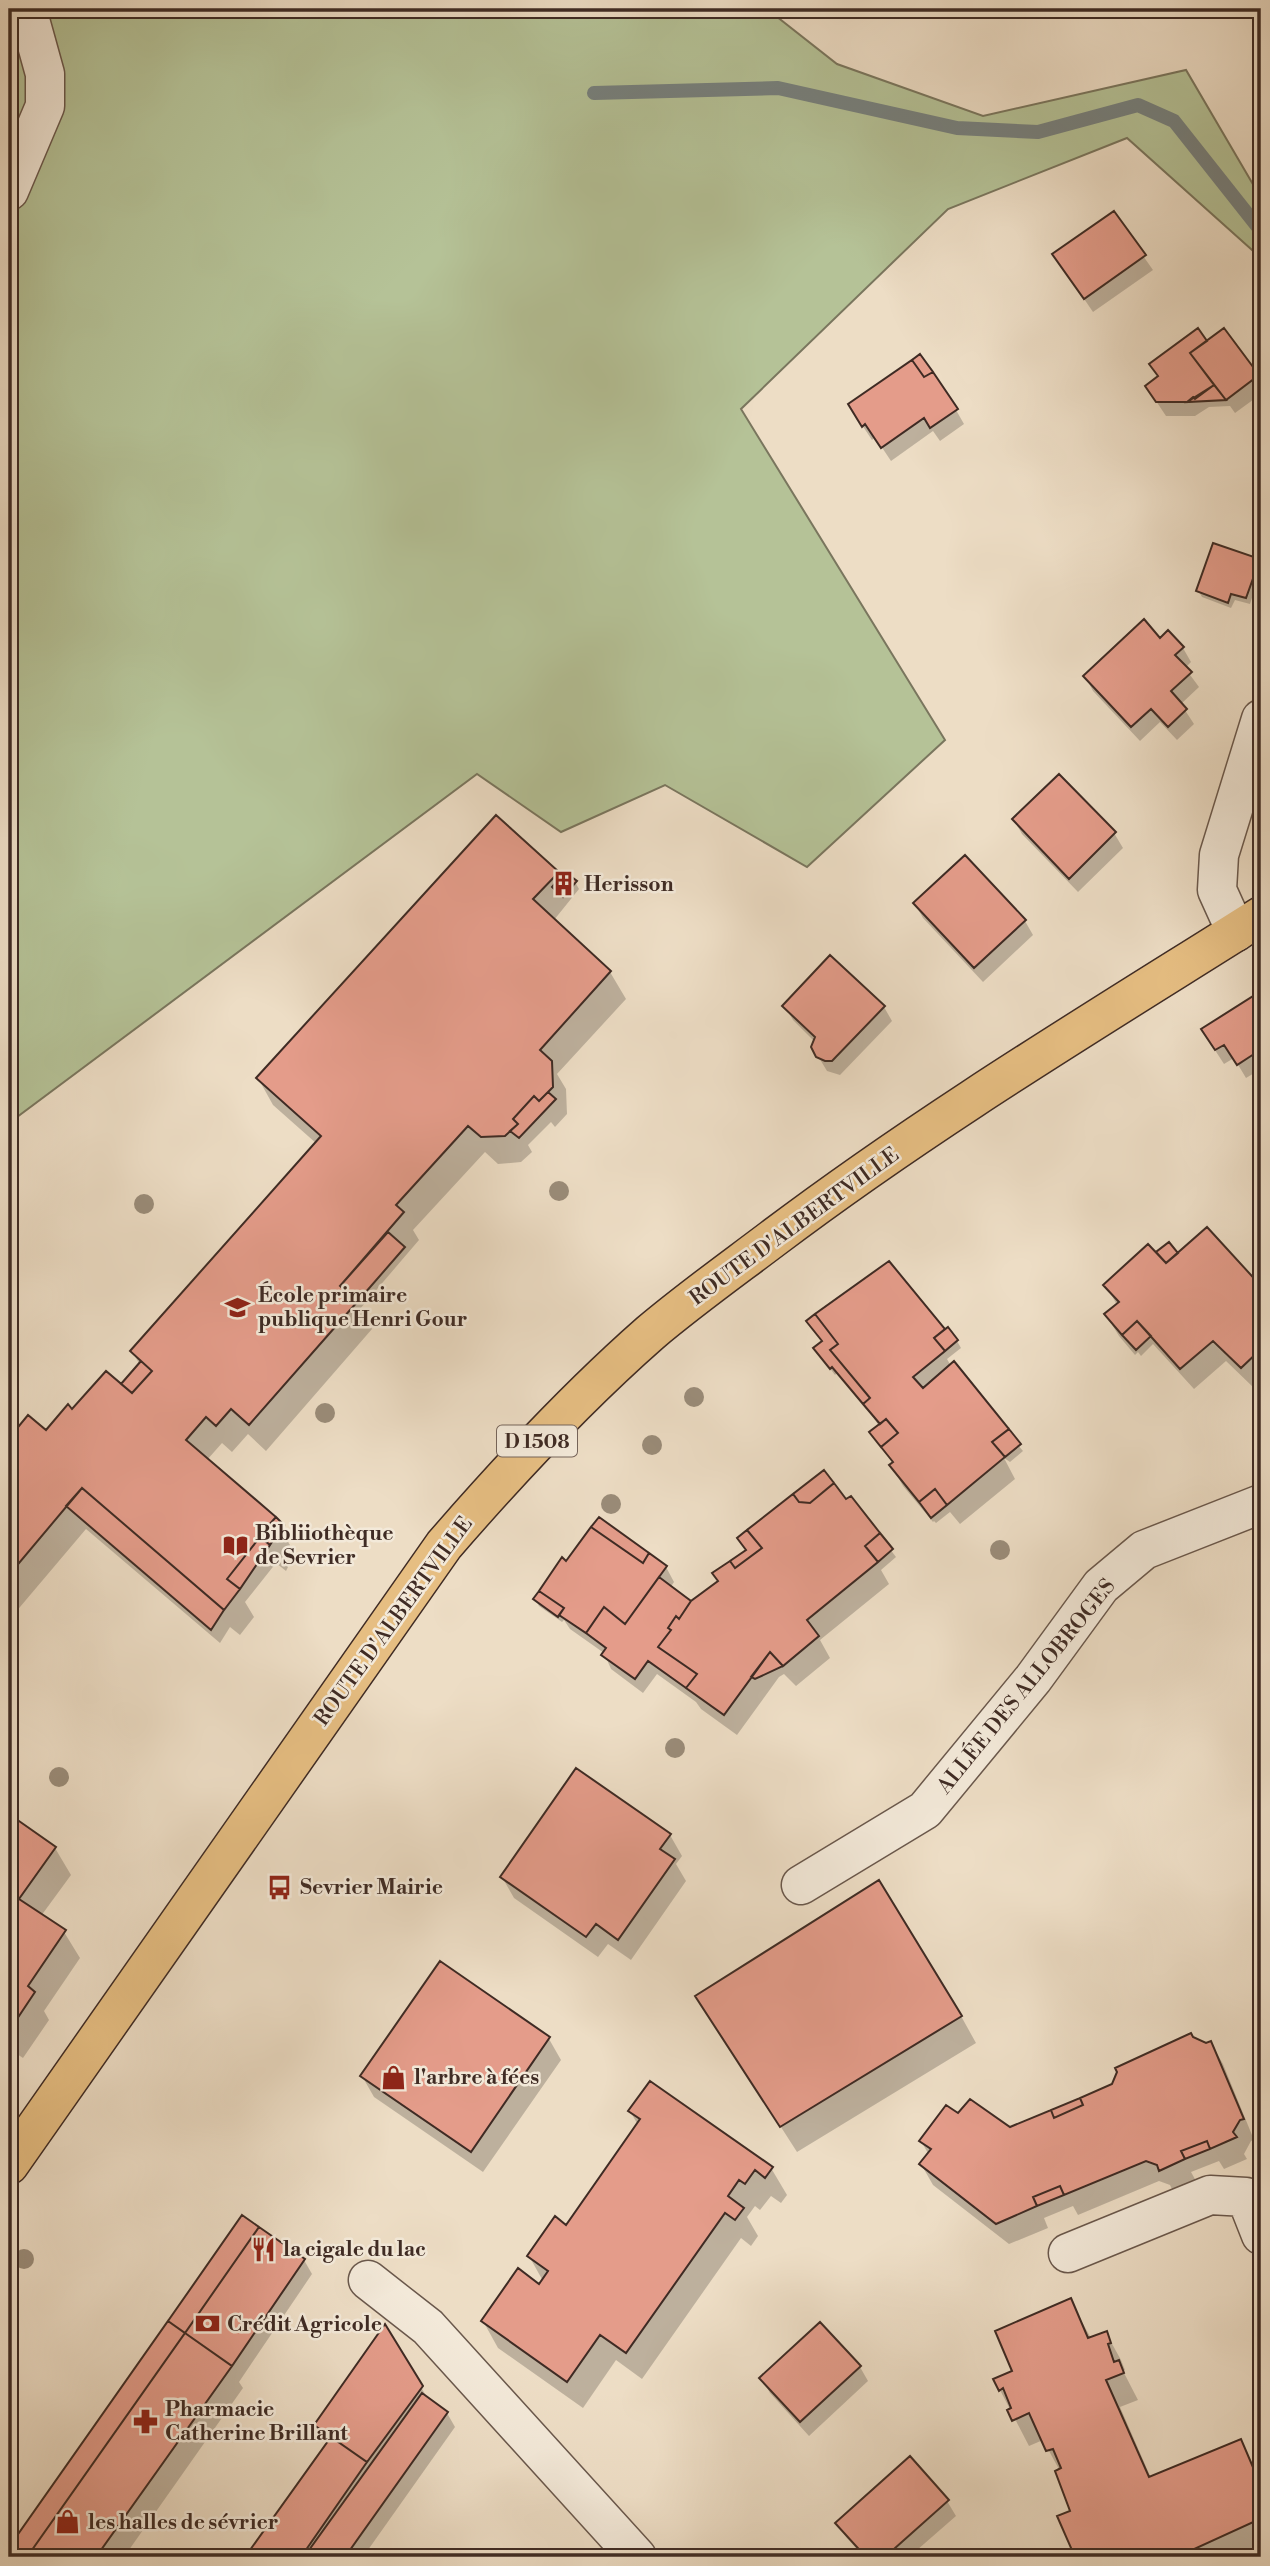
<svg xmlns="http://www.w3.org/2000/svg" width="1270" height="2566" viewBox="0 0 1270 2566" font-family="'Libre Bodoni',serif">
	<rect width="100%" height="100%" fill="#edddc5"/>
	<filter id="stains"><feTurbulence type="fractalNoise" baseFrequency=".00286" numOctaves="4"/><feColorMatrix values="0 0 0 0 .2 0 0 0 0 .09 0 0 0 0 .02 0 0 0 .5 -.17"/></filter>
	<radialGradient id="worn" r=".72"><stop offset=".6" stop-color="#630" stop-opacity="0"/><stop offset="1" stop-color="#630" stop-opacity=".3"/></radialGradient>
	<!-- green -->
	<path fill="#b5c297" stroke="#7a765e" stroke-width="2" d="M9,9H767L837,64L983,116L1186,70L1261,198V258L1127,138L948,209L741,409L945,740L807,867L665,785L561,832L477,774L9,1123Z"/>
	<!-- shadow -->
	<path fill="#0003" d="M1113,213L1153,270L1093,312L1063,268Z
		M1224,331L1258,376L1261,382V394L1235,413L1230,406L1209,407L1195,416H1166L1156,401L1159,378L1151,365L1206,343Z
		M956,410L964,424L940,441L933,431L891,461L875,437L872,440L858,419Z
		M1258,560L1261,570L1250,604L1235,600L1231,608L1202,597L1198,590Z
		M1160,640L1183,648L1191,662L1185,668L1199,687L1181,704L1194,724L1177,740L1160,722L1140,741L1093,691L1085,676Z
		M1014,820L1114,833L1123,848L1078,892L1022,834Z
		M557,873L561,880L575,882L579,889L554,920L610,972L626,999L557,1074L566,1089L567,1114L555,1127L551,1122L528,1145L532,1152L521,1162L498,1164L485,1152L413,1230L419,1240L360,1309L372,1329L266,1451L248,1434L232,1452L222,1443L207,1460L283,1526L287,1533L285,1537L290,1545L283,1554L288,1567L286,1571L276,1563L245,1602L254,1617L240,1635L230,1627L220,1643L86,1529L9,1620V1441L28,1418L46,1433L72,1411L127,1392L140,1365L132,1351L317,1144L273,1105L258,1078Z
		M915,904L1025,921L1033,935L983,982L923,918Z
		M1258,995L1261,1001V1069L1246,1078L1234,1058L1224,1064L1211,1044Z
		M785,1006L884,1007L892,1021L840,1075L827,1071L818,1056L815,1042L793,1020Z
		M1207,1229L1261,1289V1381L1254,1388L1226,1361L1194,1389L1153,1344L1141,1356L1138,1352L1135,1355L1119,1336L1106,1315L1117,1305L1106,1285L1162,1259L1159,1253L1177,1256Z
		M943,1330L957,1341L961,1348L947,1359L951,1366L1023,1451L1010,1462L1004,1458L1015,1479L960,1524L950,1512L936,1523L934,1521L933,1522L903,1486L891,1465L893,1464L887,1454L879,1426L869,1411L837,1373L835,1375L815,1349Z
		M851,1498L896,1557L881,1570L889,1584L820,1640L830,1658L796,1686L784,1674L779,1677L737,1735L701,1709L696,1702L657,1674L643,1693L611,1669L604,1653L570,1629L564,1620L562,1622L539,1606L535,1599L566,1564L666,1567L674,1582L670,1588L691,1604Z
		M9,1816L55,1848L71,1875L41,1916L64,1932L80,1958L44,2011L49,2020L23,2058L14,2052L9,2059Z
		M670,1835L682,1856L676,1864L686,1881L631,1960L608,1944L598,1957L514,1898L502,1877Z
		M441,1963L549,2039L561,2060L483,2172L374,2097L362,2076Z
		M697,1996L961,2016L976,2043L797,2152Z
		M1193,2039L1206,2044L1211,2043L1223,2064L1254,2140L1251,2141L1244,2154L1247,2159L1224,2169L1219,2161L1191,2172L1196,2181L1173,2191L1170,2185L1159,2181L1078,2215L1073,2206L1044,2218L1048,2228L1009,2244L933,2185L921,2164L929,2155L921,2141L959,2116L1009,2129L1114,2086Z
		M630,2111L771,2168L787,2195L781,2203L771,2196L760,2210L755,2206L747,2217L758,2236L751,2246L741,2238L642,2379L616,2360L583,2408L498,2348L483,2321L540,2286L543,2281L529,2256L566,2228L638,2125Z
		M304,2260L312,2274L239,2382L243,2388L124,2557H9V2550L170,2322Z
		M1070,2301L1091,2338L1106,2333L1121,2360L1125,2370L1123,2371L1138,2400L1120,2407L1151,2478L1241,2441L1261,2480V2552L1250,2557H1077L1059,2517L1072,2512L1060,2471L1043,2440L1029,2446L1000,2390Z
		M385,2327L428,2399L447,2413L455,2427L363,2557H247L329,2443L324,2439L316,2425Z
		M860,2367L868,2381L809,2436L770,2393L762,2379Z
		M947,2501L956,2516L909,2557H864L846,2537L837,2523Z"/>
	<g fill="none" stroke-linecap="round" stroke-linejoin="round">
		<!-- stream -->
		<path stroke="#76817f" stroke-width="14" d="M594,93L778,88L957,128L1038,132L1138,105L1174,121L1261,231"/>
	</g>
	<!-- building -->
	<path fill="#e49c8a" stroke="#3f2b24" stroke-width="2" d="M1114,211L1146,255L1084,299L1052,254Z
		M1198,328L1207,341L1190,353L1214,385L1187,402H1156L1145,386L1158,376L1149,364Z
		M1224,328L1259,375L1226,400L1190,353Z
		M920,354L933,372L924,377L912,360Z
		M912,360L924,377L933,372L958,409L930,428L924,418L881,448L865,424L862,427L848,404Z
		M1214,385L1226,400L1187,402L1193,397L1195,399Z
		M1213,543L1260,559L1246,598L1231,594L1228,603L1196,591Z
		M1144,619L1160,638L1168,630L1184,647L1175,655L1192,672L1171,691L1187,709L1168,727L1151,709L1131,727L1083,676Z
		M1059,774L1116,832L1069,879L1012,819Z
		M496,815L559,872L533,899L611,971L540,1050L552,1061L553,1087L539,1101L534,1096L513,1119L518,1124L505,1136L481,1137L468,1126L396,1205L404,1212L340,1286L358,1301L249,1425L231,1409L216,1426L206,1417L186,1440L276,1517L268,1526L274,1539L270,1545L260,1537L227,1579L240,1589L224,1610L82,1488L9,1575V1438L28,1415L46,1430L68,1404L72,1409L106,1371L132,1393L152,1371L130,1351L321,1136L256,1078Z
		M965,855L1026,920L974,968L913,903Z
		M565,872L577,881L563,897L552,887Z
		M830,955L885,1006L832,1061H825L816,1057L811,1047L815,1037L782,1006Z
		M1258,993L1261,998V1064L1254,1054L1237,1065L1224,1045L1215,1050L1201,1029Z
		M548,1092L556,1099L519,1138L510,1131L518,1124L513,1119L534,1096L539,1101Z
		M1207,1227L1261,1286V1349L1241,1368L1213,1341L1180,1369L1137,1321L1122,1335L1104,1314L1119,1302L1103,1285L1148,1244L1166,1263Z
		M388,1232L405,1247L358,1301L340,1286Z
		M1169,1242L1178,1253L1166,1263L1156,1252Z
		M889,1261L945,1329L934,1338L945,1351L913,1377L923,1388L954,1361L1009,1429L992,1442L1005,1457L947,1505L935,1489L919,1502L889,1465L893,1462L881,1447L898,1433L886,1419L880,1424L863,1404L870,1398L830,1350L838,1344L815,1314Z
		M815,1314L838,1344L830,1350L870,1398L863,1404L832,1367L830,1369L813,1348L822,1341L806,1321Z
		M1137,1321L1151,1336L1136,1350L1122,1335Z
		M948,1327L958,1340L945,1351L934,1338Z
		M141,1361L152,1371L132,1393L121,1384Z
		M886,1419L898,1433L881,1447L869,1432Z
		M1009,1429L1021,1444L1005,1457L992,1442Z
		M824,1470L834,1483L810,1503L799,1502L793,1494Z
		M834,1483L846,1499L851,1496L880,1533L865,1546L878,1562L807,1620L819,1636L783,1666L770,1652L724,1715L686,1688L697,1674L658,1647L671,1630L668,1628L676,1616L679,1619L691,1601L718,1581L712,1573L730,1561L735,1568L762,1548L747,1530L793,1494L799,1502L810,1503Z
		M82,1488L224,1610L211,1630L66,1506Z
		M935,1489L947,1505L931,1518L919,1502Z
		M276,1517L284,1525L274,1539L268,1526Z
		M599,1517L649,1553L643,1563L591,1527Z
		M591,1527L643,1563L649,1553L667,1566L625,1624L604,1607L586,1633L559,1615L564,1608L539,1591L562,1557L566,1561Z
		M747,1530L762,1548L735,1568L730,1561L746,1550L737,1538Z
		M880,1533L893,1549L878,1562L865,1546Z
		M260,1537L270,1545L240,1589L227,1579Z
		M659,1577L691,1601L679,1619L676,1616L668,1628L671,1630L658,1647L697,1674L686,1688L648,1661L635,1679L601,1655L606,1648L586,1633L604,1607L625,1624Z
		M539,1591L564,1608L558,1617L533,1599Z
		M770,1652L783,1666L755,1679L751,1677Z
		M576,1768L671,1834L660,1849L675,1859L618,1940L596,1924L586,1937L500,1877Z
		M9,1814L56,1847L19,1899L66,1930L28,1986L35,1992L9,2031Z
		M879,1880L962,2016L780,2127L695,1996Z
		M440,1961L550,2037L471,2152L360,2076Z
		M1191,2033L1193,2037L1206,2043L1211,2041L1244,2119L1240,2120L1233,2132L1237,2137L1210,2149L1207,2141L1181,2151L1185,2159L1159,2171L1157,2165L1146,2161L1064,2195L1060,2186L1033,2197L1037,2206L996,2224L919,2164L931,2149L919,2141L946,2105L958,2113L970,2099L1010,2127L1051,2110L1054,2118L1083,2105L1080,2098L1112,2084L1117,2072L1115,2068Z
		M650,2081L773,2167L765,2178L755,2170L745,2184L739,2180L728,2196L744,2208L735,2220L725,2213L626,2353L600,2335L567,2382L481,2321L518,2268L539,2284L548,2271L527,2256L555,2216L566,2225L640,2119L628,2111Z
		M1080,2098L1083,2105L1054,2118L1051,2110Z
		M1207,2141L1210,2149L1185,2159L1181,2151Z
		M1060,2186L1064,2195L1037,2206L1033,2197Z
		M242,2215L259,2227L185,2333L168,2321Z
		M259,2227L305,2259L232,2366L185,2333Z
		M1071,2298L1088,2338L1107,2331L1111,2343L1108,2344L1114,2362L1119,2360L1124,2373L1106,2380L1149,2477L1241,2439L1261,2486V2510L1257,2512L1260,2519L1181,2555L1182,2557H1075L1057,2516L1070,2511L1055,2471L1061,2468L1053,2449L1046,2451L1029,2413L1012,2421L1007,2410L1011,2408L1003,2388L999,2391L993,2379L1012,2371L995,2331Z
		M168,2321L185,2333L27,2557H9V2547Z
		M820,2322L861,2366L800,2422L759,2378Z
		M385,2324L423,2386L367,2462L314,2425Z
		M185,2333L232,2366L96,2557H27Z
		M422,2393L448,2412L345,2557H304Z
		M331,2437L367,2462L301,2557H245Z
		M910,2456L949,2500L885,2557H866L835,2523Z"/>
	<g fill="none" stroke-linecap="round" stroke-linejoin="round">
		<defs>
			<path id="minor" d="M9,191L45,106V74L27,9
				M1236,932L1217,890L1219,855L1261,719
				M801,1885L925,1810L1033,1679L1101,1586L1144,1550L1261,1504
				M1068,2253L1210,2195L1246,2197L1261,2235
				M368,2280L428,2327L637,2557"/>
			<path id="primary" d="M9,2165L444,1545C509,1470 576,1398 650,1333C689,1300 731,1270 772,1239C928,1121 1096,1020 1261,916"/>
		</defs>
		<!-- minor casing -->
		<use href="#minor" stroke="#6a584c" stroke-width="41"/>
		<!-- primary casing -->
		<use href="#primary" stroke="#3f2b24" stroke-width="41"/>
		<!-- minor -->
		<use href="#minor" stroke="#f3e9d9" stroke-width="38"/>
		<!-- primary -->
		<use href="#primary" stroke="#e6be82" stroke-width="38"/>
	</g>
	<!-- trees -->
	<g fill="#9a8c79">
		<circle cx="559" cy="1191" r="10"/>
		<circle cx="144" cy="1204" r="10"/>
		<circle cx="694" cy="1397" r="10"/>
		<circle cx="325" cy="1413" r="10"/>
		<circle cx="652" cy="1445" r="10"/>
		<circle cx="611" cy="1504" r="10"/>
		<circle cx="1000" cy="1550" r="10"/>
		<circle cx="675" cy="1748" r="10"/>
		<circle cx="59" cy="1777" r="10"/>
		<circle cx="24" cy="2259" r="10"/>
	</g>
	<!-- icons -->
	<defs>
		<symbol id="building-bare" viewBox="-9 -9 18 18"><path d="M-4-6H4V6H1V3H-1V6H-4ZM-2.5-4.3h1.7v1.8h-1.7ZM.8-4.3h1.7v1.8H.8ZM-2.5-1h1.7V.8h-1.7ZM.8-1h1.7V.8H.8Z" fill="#8f2418" stroke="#f3e9d9" stroke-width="2.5" paint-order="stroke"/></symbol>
		<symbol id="school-bare" viewBox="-9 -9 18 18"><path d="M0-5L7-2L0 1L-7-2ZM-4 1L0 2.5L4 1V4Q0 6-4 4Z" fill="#8f2418" stroke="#f3e9d9" stroke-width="2.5" paint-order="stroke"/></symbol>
		<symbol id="library-bare" viewBox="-9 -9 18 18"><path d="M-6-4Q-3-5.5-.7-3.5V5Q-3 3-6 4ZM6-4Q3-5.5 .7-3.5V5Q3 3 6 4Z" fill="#8f2418" stroke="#f3e9d9" stroke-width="2.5" paint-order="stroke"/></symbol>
		<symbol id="bus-bare" viewBox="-9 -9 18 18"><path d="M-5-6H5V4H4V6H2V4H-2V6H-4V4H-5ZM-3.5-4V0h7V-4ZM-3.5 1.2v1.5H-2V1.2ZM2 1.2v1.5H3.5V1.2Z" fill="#8f2418" stroke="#f3e9d9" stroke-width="2.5" paint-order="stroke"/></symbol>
		<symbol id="shop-bare" viewBox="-9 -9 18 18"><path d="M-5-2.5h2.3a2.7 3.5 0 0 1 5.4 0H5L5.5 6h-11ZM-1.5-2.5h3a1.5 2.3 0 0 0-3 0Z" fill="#8f2418" stroke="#f3e9d9" stroke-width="2.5" paint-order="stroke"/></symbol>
		<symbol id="restaurant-bare" viewBox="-9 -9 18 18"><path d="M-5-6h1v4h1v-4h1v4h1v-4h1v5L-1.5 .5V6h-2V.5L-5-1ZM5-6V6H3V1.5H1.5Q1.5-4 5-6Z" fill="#8f2418" stroke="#f3e9d9" stroke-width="2.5" paint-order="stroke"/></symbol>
		<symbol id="bank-bare" viewBox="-9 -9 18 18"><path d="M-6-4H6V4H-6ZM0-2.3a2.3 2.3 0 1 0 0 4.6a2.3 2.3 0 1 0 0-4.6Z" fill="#8f2418" stroke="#f3e9d9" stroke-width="2.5" paint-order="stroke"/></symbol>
		<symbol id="pharmacy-bare" viewBox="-9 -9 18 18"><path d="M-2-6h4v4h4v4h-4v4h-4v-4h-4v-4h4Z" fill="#8f2418" stroke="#f3e9d9" stroke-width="2.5" paint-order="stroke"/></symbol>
	</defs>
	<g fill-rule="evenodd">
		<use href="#building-bare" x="546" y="866" width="35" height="35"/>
		<use href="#school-bare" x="220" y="1290" width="35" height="35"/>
		<use href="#library-bare" x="218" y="1528" width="35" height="35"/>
		<use href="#bus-bare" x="262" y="1870" width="35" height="35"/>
		<use href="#shop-bare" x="376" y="2060" width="35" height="35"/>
		<use href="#restaurant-bare" x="246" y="2232" width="35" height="35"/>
		<use href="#bank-bare" x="190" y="2306" width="35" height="35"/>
		<use href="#pharmacy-bare" x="128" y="2404" width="35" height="35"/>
		<use href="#shop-bare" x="50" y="2504" width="35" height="35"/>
	</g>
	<g text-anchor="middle" stroke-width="5" stroke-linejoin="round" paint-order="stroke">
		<!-- shield labels -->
		<rect fill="#f3e9d9" stroke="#75645a" stroke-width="2" x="497" y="1425.5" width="80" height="31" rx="5"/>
		<g font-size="19" font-weight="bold" fill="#3f2b24">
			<text x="537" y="1448">D 1508</text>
		</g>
		<!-- poi labels -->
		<g font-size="21" font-weight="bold" fill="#3f2b24" stroke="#f3e9d9" text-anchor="start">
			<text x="584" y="891">Herisson</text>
			<text x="258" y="1302">École primaire<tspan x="258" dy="24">publique Henri Gour</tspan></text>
			<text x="255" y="1540">Bibliiothèque<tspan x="255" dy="24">de Sevrier</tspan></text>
			<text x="300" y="1894">Sevrier Mairie</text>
			<text x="414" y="2084">l'arbre à fées</text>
			<text x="283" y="2256">la cigale du lac</text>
			<text x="227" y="2331">Crédit Agricole</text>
			<text x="165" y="2416">Pharmacie<tspan x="165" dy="24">Catherine Brillant</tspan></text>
			<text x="88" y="2529">les halles de sévrier</text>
		</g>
		<!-- street labels -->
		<g font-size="21" fill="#3f2b24" stroke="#f3e9d9">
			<text transform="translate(794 1226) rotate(-36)" y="7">ROUTE D'ALBERTVILLE</text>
			<text transform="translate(393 1621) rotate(-54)" y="7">ROUTE D'ALBERTVILLE</text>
			<text transform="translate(1026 1686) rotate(-51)" y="7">ALLÉE DES ALLOBROGES</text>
		</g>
	</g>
	<!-- margin -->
	<rect width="1270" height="2566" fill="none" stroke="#edddc5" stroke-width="35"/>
	<rect x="10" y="10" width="1249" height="2545" fill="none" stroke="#3f2b24" stroke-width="3.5"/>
	<rect x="18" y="18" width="1235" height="2531" fill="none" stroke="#3f2b24" stroke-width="2"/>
	<rect width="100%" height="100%" filter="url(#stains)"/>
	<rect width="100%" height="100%" fill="url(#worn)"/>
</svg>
